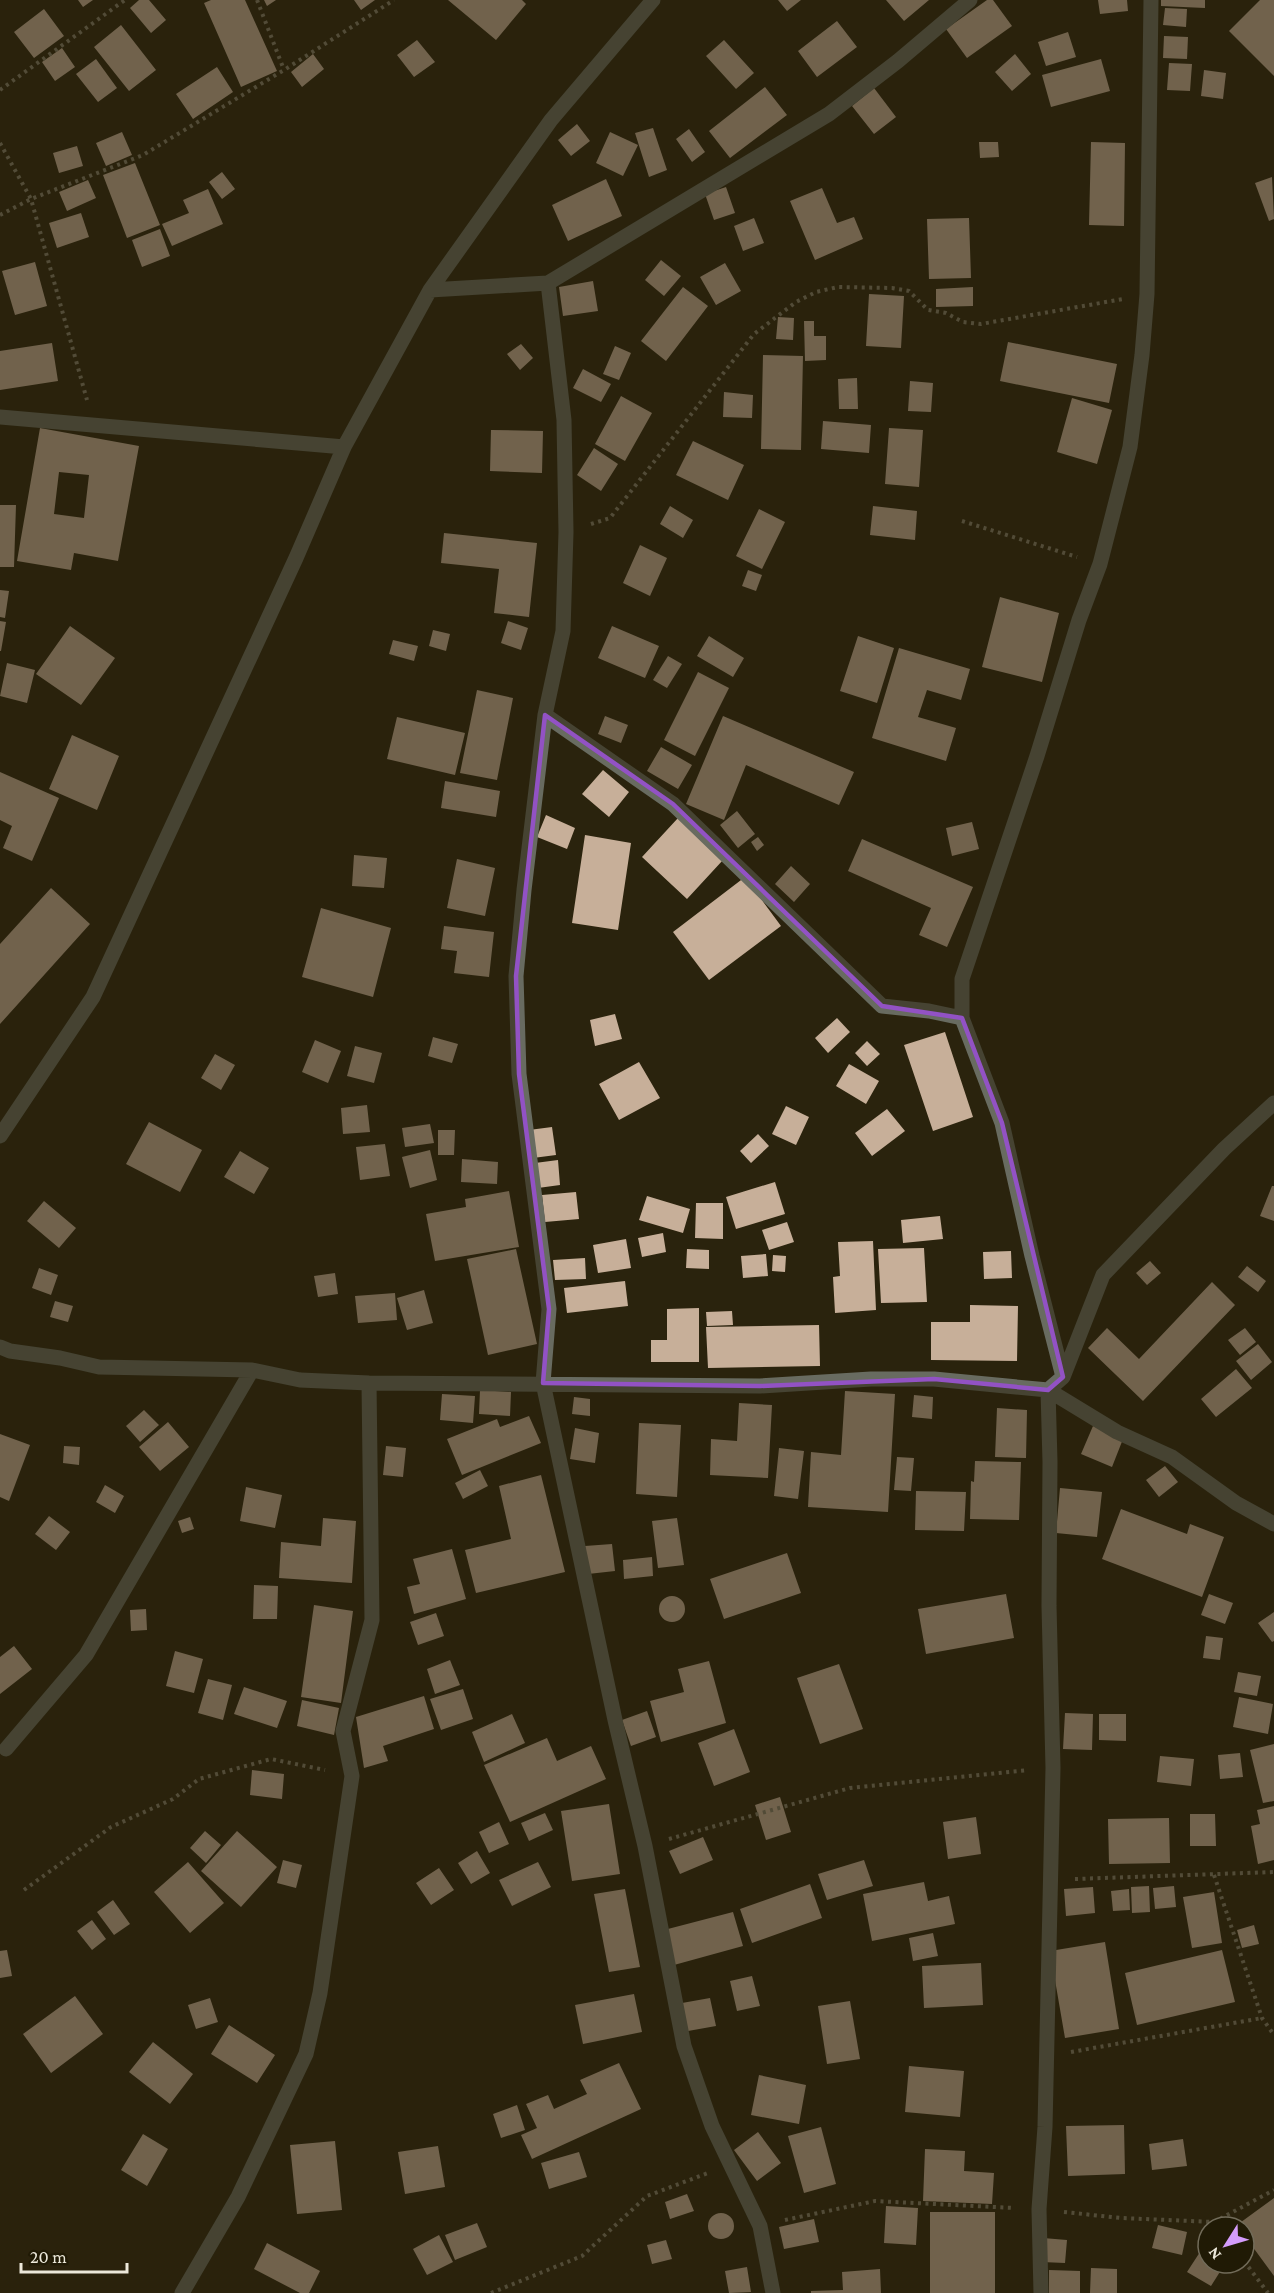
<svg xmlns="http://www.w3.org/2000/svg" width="1274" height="2293" viewBox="0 0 1274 2293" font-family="'Crimson Pro',serif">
	<rect width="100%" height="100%" fill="#2a230d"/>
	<!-- building -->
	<path fill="#c7af99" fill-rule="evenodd" d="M78,0H93L83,7Z
		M139,0H149L166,20L151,33L130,8Z
		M211,0H245L277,71L241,87L204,3Z
		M264,0H276L267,6Z
		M354,0H375L361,10Z
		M448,0H522L526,4L496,40Z
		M778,0H801L787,11Z
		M886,0H929L904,21Z
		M987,0H993L1012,26L967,58L946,29Z
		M1098,0H1127L1128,11L1100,14Z
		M1161,0H1205V8L1161,6Z
		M1260,0H1274V76L1229,31Z
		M1165,8L1187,9L1186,27L1163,25Z
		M44,9L64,36L34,58L14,32Z
		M837,21L857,47L817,77L798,51Z
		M121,25L156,70L129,91L94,47Z
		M1068,32L1076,57L1046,66L1038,42Z
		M1164,36L1188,37L1187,59L1163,58Z
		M417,40L435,62L414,77L397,55Z
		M724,40L754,73L736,89L706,56Z
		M62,48L75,67L55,81L42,62Z
		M313,54L324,69L302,87L291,72Z
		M1015,54L1031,74L1012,91L995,72Z
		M96,59L117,88L98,102L76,74Z
		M1101,59L1110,91L1051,107L1042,75Z
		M1169,63L1192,64L1190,91L1167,90Z
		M217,67L233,92L193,119L176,94Z
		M1204,70L1226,73L1223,99L1201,96Z
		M765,87L787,115L730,158L709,131Z
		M874,88L896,117L874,134L852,106Z
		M577,124L590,141L571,156L558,140Z
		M653,128L667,170L649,177L635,133Z
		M689,129L705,152L692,162L676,139Z
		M122,132L132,155L106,166L96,143Z
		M610,132L638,145L623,176L596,163Z
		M979,142H998L999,157L980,158Z
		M1091,142L1125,143L1124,226L1089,225Z
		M77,146L83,166L59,173L53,153Z
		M135,163L160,225L127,238L103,175Z
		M222,172L235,189L222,199L209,182Z
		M1272,177L1274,219L1269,221L1255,183Z
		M606,179L622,216L568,241L552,205Z
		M88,180L96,198L67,211L59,192Z
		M726,187L735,213L714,220L705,194Z
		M822,188L837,223L854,217L863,239L815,260L790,201Z
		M208,189L223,224L172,246L162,224L189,213L183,200Z
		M81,213L89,237L57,248L49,223Z
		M754,218L764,243L743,251L734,226Z
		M969,218L971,278L929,279L927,219Z
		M160,229L170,256L142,267L132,240Z
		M661,260L681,276L664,296L645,280Z
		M35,262L47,306L15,315L2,271Z
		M725,263L741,291L716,305L700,277Z
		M593,281L598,311L563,316L559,287Z
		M683,287L708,306L666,361L641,341Z
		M973,287V306L936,307V289Z
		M869,294L904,296L901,348L866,346Z
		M778,317L794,318L793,340L776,339Z
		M804,321H814V336H826V360L805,361Z
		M1008,342L1117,364L1109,403L1000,381Z
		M52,343L58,381L0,390V351Z
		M521,344L533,358L520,370L507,354Z
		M615,346L631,353L619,380L603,374Z
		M763,355L803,356L801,450L761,449Z
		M583,369L611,384L601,402L573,388Z
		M857,378L858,409H839L838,379Z
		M910,381L933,383L931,412L908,411Z
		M724,392L753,395L752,418L723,417Z
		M621,396L652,413L625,461L595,444Z
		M1072,398L1112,410L1097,464L1057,452Z
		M823,421L871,425L869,453L821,449Z
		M40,428L139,446L118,561L74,553L71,570L17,561ZM59,472L89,475L84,518L54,514Z
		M889,428L923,430L919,487L885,484Z
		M491,430L543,431L542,473L490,471Z
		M693,441L744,465L728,500L676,475Z
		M594,448L618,464L601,491L577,475Z
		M0,505H16L14,567H0Z
		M670,506L693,520L683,538L660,524Z
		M873,506L917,511L915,540L870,535Z
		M759,509L785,522L762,569L736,556Z
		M444,533L537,543L529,617L494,613L499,569L441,563Z
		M640,545L667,558L650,596L623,583Z
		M748,570L762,575L756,591L742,586Z
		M0,590L9,591L5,618L0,617Z
		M1000,597L1059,613L1042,682L982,667Z
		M0,621L6,622L1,651H0Z
		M508,621L528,628L521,650L501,643Z
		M70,626L115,658L81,705L36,674Z
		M612,626L659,646L645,678L598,658Z
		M433,630L450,634L446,651L429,646Z
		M709,636L744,658L733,677L697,656Z
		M858,636L894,648L877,703L840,691Z
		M393,640L418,646L414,661L389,654Z
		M899,648L970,669L961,700L927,690L918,717L956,728L946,761L872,738Z
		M668,656L682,664L667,688L653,680Z
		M7,663L35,670L27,703L0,696Z
		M698,672L729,688L695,756L664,740Z
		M477,690L513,698L497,780L460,773Z
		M605,716L628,725L621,743L598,734Z
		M723,716L854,772L839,805L746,765L724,820L686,804Z
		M397,717L465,733L455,775L387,759Z
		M72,735L119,756L97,810L49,789Z
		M661,747L692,765L678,789L647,771Z
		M603,770L629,792L609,817L582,794Z
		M0,772L59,798L32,861L3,848L12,826L0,820Z
		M445,781L500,791L496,817L441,808Z
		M737,811L755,834L738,848L720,825Z
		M546,815L575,828L567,849L537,837Z
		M678,818L723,860L687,899L642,857Z
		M972,822L979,849L952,856L946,828Z
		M585,835L631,843L618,930L572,923Z
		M758,837L764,845L757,851L751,842Z
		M862,839L973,887L947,947L919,935L931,908L848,871Z
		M354,855L387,858L384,888L352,886Z
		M457,859L495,868L485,916L447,908Z
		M791,866L810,884L794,902L775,884Z
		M745,877L781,926L709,980L673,932Z
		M51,888L90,924L0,1024V944Z
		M321,908L391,928L373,997L302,977Z
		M444,926L494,932L489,977L454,973L457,951L441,949Z
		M615,1014L622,1039L595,1046L590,1020Z
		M837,1018L850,1032L828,1053L815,1038Z
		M945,1032L973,1117L933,1131L904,1045Z
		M433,1037L458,1044L452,1063L428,1056Z
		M315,1040L341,1051L328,1083L302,1072Z
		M867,1041L880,1054L867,1066L855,1053Z
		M355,1046L382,1053L374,1083L347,1076Z
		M215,1054L235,1065L221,1090L201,1078Z
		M639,1062L660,1098L619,1120L599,1084Z
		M849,1064L879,1081L866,1104L836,1086Z
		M367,1105L370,1132L343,1134L341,1108Z
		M786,1106L809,1117L796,1145L772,1134Z
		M887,1109L905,1131L872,1156L855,1133Z
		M149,1122L202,1150L180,1192L126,1164Z
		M430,1124L434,1143L405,1147L402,1128Z
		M552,1127L556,1155L533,1158L529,1130Z
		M438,1130H455L454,1155H438Z
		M758,1134L769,1146L751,1163L740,1151Z
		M385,1144L390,1176L360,1180L356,1147Z
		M430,1150L437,1180L410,1188L402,1157Z
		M240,1151L269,1168L254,1194L224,1177Z
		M462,1159L498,1162L497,1184L461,1182Z
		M558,1160L560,1185L538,1188L535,1163Z
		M775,1182L785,1214L736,1229L726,1197Z
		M1272,1186H1274V1221L1260,1216Z
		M509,1191L519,1247L435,1261L426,1214L466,1207L465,1199Z
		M576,1192L579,1219L545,1222L542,1195Z
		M647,1196L690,1209L683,1233L639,1220Z
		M44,1201L76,1228L59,1248L27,1221Z
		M696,1203H723V1239L695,1238Z
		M940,1216L943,1239L903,1243L901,1220Z
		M787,1222L794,1242L769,1250L762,1230Z
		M663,1233L666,1252L642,1257L638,1238Z
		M626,1239L631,1268L598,1273L593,1245Z
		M873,1241L876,1310L835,1313L833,1277L840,1276L838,1242Z
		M924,1248L927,1302L881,1303L878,1249Z
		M516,1249L537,1344L488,1355L467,1259Z
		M687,1249L709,1250V1269L686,1268Z
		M1011,1251L1012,1278L984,1279L983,1252Z
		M766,1254L768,1276L743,1278L741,1256Z
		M773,1255L786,1256L785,1272L772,1271Z
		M585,1258L586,1279L555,1280L553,1260Z
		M1150,1261L1161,1273L1147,1285L1136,1273Z
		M1247,1266L1266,1281L1258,1292L1238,1277Z
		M39,1268L58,1275L51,1295L32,1288Z
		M335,1273L338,1294L318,1297L314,1276Z
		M625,1281L628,1306L567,1313L564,1288Z
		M1212,1282L1235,1305L1143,1401L1088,1348L1107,1328L1139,1359Z
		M424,1290L433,1323L407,1330L397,1298Z
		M395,1293L397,1320L358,1323L355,1296Z
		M55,1301L73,1306L68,1322L50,1317Z
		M970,1305L1018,1306L1017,1361L931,1360V1322H970Z
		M699,1308V1362H651V1340H667V1309Z
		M732,1311L733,1325L707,1326L706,1312Z
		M819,1325L820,1366L708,1368L706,1327Z
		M1245,1328L1256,1342L1240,1355L1228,1340Z
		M1258,1344L1272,1362L1251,1380L1236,1361Z
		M1236,1369L1252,1388L1216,1417L1201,1399Z
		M480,1390L511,1392L510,1416L479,1414Z
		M845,1391L895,1394L888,1512L808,1507L811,1452L841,1455Z
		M442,1394L475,1396L473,1423L440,1420Z
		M914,1395L933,1397L932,1419L912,1417Z
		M574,1397L590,1399V1416L572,1414Z
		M739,1403L772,1405L768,1478L710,1475L711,1439L737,1441Z
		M997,1408L1027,1410L1026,1458L995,1457Z
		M144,1410L159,1425L140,1442L126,1426Z
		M529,1416L541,1443L462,1475L447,1439L497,1419L500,1427Z
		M168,1422L189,1447L160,1471L139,1447Z
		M639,1423L681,1425L677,1497L636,1494Z
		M1093,1426L1123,1439L1112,1467L1081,1454Z
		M575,1428L599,1433L595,1463L570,1459Z
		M0,1434L30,1445L9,1501L0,1497Z
		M64,1446L80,1447L79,1465L63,1463Z
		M386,1446L406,1448L403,1477L383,1475Z
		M779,1448L804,1451L798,1499L774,1496Z
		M897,1457L914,1458L911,1491L894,1490Z
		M975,1461L1021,1462L1019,1520L970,1519L971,1481L974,1482Z
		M1165,1466L1178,1482L1159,1497L1146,1480Z
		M480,1470L488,1486L463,1499L455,1483Z
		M541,1475L565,1572L476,1593L465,1550L511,1539L499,1486Z
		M105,1485L124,1496L115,1513L96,1502Z
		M246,1487L282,1495L275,1528L240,1521Z
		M1060,1488L1102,1492L1097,1537L1056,1533Z
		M916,1491L966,1492L964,1531L915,1530Z
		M1121,1509L1187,1534L1190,1524L1224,1537L1202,1597L1102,1559Z
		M49,1516L70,1532L56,1550L35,1534Z
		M190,1517L194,1529L182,1533L178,1521Z
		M323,1518L356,1521L352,1583L279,1578L281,1542L321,1546Z
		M677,1518L684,1565L658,1568L652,1521Z
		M612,1544L615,1571L588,1574L585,1546Z
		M452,1549L466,1599L414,1614L407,1587L420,1584L413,1559Z
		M787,1553L801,1593L724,1619L710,1579Z
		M652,1557L653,1576L624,1579L623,1560Z
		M254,1585L278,1586L277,1619H253Z
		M1006,1594L1014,1638L926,1654L918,1609Z
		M1209,1594L1233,1603L1225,1624L1201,1615Z
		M659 1609a13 13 0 1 1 26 0a13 13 0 1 1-26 0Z
		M314,1605L353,1611L341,1703L301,1697Z
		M146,1609L147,1630L131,1631L130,1610Z
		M1274,1612V1641L1272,1642L1258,1623Z
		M436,1613L444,1636L418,1645L410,1622Z
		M1206,1636L1223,1638L1220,1660L1203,1658Z
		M14,1646L32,1669L0,1694V1657Z
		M175,1651L203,1659L194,1693L166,1686Z
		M450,1660L460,1685L435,1694L427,1669Z
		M709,1661L726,1723L661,1742L650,1701L684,1692L678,1669Z
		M839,1664L863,1729L820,1744L797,1678Z
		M1238,1672L1261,1676L1257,1696L1234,1692Z
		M208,1679L232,1685L223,1720L198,1713Z
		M244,1687L287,1701L277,1728L234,1714Z
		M463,1689L473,1719L441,1730L430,1699Z
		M424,1696L434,1729L383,1746L388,1761L364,1768L356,1717Z
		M1239,1697L1273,1704L1268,1734L1233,1727Z
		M302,1700L339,1708L334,1735L297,1726Z
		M647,1711L656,1737L631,1746L622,1720Z
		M1065,1713L1093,1714L1092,1750L1063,1749Z
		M512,1714L525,1743L484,1762L472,1732Z
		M1099,1714H1126V1741L1099,1740Z
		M734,1729L750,1772L714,1786L698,1743Z
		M547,1738L557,1761L591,1746L606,1779L510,1822L484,1765Z
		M1274,1744V1801L1263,1803L1250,1750Z
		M1240,1753L1243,1777L1220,1779L1218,1755Z
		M1160,1756L1194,1759L1191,1786L1157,1782Z
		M252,1770L284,1774L282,1799L250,1795Z
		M780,1797L791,1832L766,1840L755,1805Z
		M609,1804L620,1874L572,1881L561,1811Z
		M1274,1806V1860L1258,1864L1251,1826L1260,1824L1257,1810Z
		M545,1813L553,1830L529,1841L521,1823Z
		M1190,1814H1215L1216,1846H1190Z
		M976,1817L981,1854L948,1859L943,1822Z
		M1169,1818L1170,1863L1109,1864L1108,1819Z
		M499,1822L509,1844L489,1853L479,1832Z
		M205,1831L221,1845L206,1863L190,1848Z
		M237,1831L277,1867L241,1907L201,1871Z
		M703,1837L713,1860L680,1874L669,1851Z
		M477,1851L490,1873L471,1884L458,1863Z
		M283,1860L302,1865L296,1888L277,1883Z
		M864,1860L873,1886L827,1900L818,1874Z
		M188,1862L224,1903L190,1933L154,1892Z
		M538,1862L551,1887L512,1906L499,1880Z
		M439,1868L454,1890L431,1905L416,1883Z
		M924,1882L928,1901L949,1896L955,1924L872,1941L863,1894Z
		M810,1884L822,1918L752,1943L740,1909Z
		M1149,1886L1150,1912L1132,1913L1131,1887Z
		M1174,1886L1176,1907L1155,1909L1153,1888Z
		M1093,1887L1095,1913L1066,1916L1064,1889Z
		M625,1889L640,1967L609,1972L594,1894Z
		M1129,1889L1130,1910L1113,1911L1111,1891Z
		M1214,1892L1222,1943L1192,1948L1183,1897Z
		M113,1900L130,1924L114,1935L97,1912Z
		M733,1912L743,1946L674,1965L664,1930Z
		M92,1920L106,1939L92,1950L77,1931Z
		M1254,1925L1259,1944L1242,1948L1237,1930Z
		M933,1933L938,1956L913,1961L909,1938Z
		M1105,1942L1119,2029L1065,2038L1050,1951Z
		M7,1950L12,1976L0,1978V1951Z
		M1222,1950L1235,2002L1137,2025L1125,1973Z
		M981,1963L983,2005L924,2008L922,1966Z
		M752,1976L760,2006L737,2011L730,1981Z
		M634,1994L642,2032L583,2044L575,2005Z
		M75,1996L103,2034L51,2073L23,2034Z
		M210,1998L218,2022L196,2029L188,2005Z
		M710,1998L716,2026L688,2031L682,2003Z
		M850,2001L860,2059L827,2064L818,2006Z
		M229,2025L275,2055L257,2083L211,2054Z
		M153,2042L193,2074L170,2104L129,2072Z
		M619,2063L641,2109L532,2159L521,2135L537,2128L526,2104L548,2095L554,2109L587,2094L580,2080Z
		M909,2066L964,2071L960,2117L905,2112Z
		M759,2075L806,2085L799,2124L751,2115Z
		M517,2105L525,2130L501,2138L493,2114Z
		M1124,2125L1125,2174L1068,2176L1066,2126Z
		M821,2127L836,2184L804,2193L788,2136Z
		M758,2132L781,2163L757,2181L734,2150Z
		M143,2134L168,2149L147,2186L121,2170Z
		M1183,2139L1187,2166L1152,2170L1149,2144Z
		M335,2141L342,2210L297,2214L290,2145Z
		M438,2146L445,2187L405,2194L398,2152Z
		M925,2149L965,2151L964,2171L994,2173L992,2204L923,2201Z
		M579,2152L587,2177L549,2189L541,2163Z
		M687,2194L694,2211L670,2219L665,2202Z
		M1274,2198V2276L1244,2235V2227L1237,2225Z
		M886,2206L918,2208L916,2245L884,2243Z
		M930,2212H995V2293H930Z
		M708 2226a13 13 0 1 1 26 0a13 13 0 1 1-26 0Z
		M814,2219L819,2242L784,2249L779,2227Z
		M477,2223L487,2247L455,2260L445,2235Z
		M1158,2225L1187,2232L1182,2255L1152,2248Z
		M439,2235L453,2262L427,2275L413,2249Z
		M1043,2238L1067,2240L1065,2263L1042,2262Z
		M666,2240L672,2259L652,2264L647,2245Z
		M267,2243L320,2271L309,2293H300L254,2269Z
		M1200,2252L1208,2257V2263H1217L1223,2267L1211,2286L1187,2272Z
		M747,2267L751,2292L729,2293L725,2271Z
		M1091,2268L1117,2269V2293H1090Z
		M880,2269L881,2293H811V2291L843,2290L842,2272Z
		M1049,2270L1080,2271V2293H1049Z"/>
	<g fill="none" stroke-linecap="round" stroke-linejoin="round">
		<!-- path -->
		<path stroke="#837d6b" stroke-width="4" stroke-dasharray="3 4.5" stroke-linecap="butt" d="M257,0L284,70
			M0,90L125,0
			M0,143L31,199L87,400
			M0,215L31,199L143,155L284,70L394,0
			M962,521L1077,557
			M591,524L610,518L754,334L796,302L816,292L838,287L892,288L909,291L928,310L946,313L963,322L981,324L1123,299
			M669,1839L850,1788L1028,1770
			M1214,1875L1262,2018L1274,2035
			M1075,1879L1274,1872
			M24,1890L111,1827L173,1799L199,1779L271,1759L325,1770
			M1071,2052L1262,2018
			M1064,2212L1121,2218L1214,2222L1274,2190
			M785,2220L875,2201L1015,2208
			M1244,2261L1268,2293
			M491,2293L582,2256L647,2196L708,2173"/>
		<!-- street -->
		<path stroke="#686b60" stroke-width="15" d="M1151,0L1147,294L1142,355L1130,447L1100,564L1079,620L1037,756L962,979V1018L1002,1123L1032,1256L1063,1377L1048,1390L1117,1432L1172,1457L1236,1503L1274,1524
			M430,290L548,283
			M0,417L344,447
			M545,715L673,804L882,1006L929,1011L962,1018
			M0,1136L93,997L296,558L344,447L430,290L551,120L653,0
			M0,1347L10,1351L60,1358L99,1367L252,1370L300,1380L369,1383L760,1386L871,1379H934L1048,1390L1050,1462L1049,1606L1053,1768L1045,2127L1039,2209L1041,2293
			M1063,1377L1103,1275L1224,1149L1274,1103
			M6,1749L86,1655L252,1370
			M182,2293L238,2197L306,2054L320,1993L352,1776L343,1731L372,1620L369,1383
			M773,2293L760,2226L712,2126L684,2046L645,1846L615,1720L543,1383L549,1309L519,1074L516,976L524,890L545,715L563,631L566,532L564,420L548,283L829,114L898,61L970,0"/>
	</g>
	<!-- marked area -->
	<path d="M0 0H1274V2293H0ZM545,715L673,804L882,1006L962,1018L1002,1123L1063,1377L1048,1390L934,1379L760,1386L543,1383L549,1309L519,1074L516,976Z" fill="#2a230d" fill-opacity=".55" fill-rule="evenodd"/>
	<path fill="none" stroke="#9252c4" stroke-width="4.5" stroke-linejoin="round" d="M545,715L673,804L882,1006L962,1018L1002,1123L1063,1377L1048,1390L934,1379L760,1386L543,1383L549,1309L519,1074L516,976Z"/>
	<!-- north arrow -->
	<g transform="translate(1226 2245) rotate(233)"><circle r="28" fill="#201a05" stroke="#726c5a" stroke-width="1.5"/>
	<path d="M0-4.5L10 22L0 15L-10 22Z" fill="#d49cfb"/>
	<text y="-9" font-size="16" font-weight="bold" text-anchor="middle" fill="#ece8da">N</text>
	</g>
	<!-- scale -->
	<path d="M21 2263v9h106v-9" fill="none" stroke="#ece8da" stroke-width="3"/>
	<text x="30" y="2263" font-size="18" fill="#ece8da" stroke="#201a05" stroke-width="4.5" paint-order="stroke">20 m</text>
</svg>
